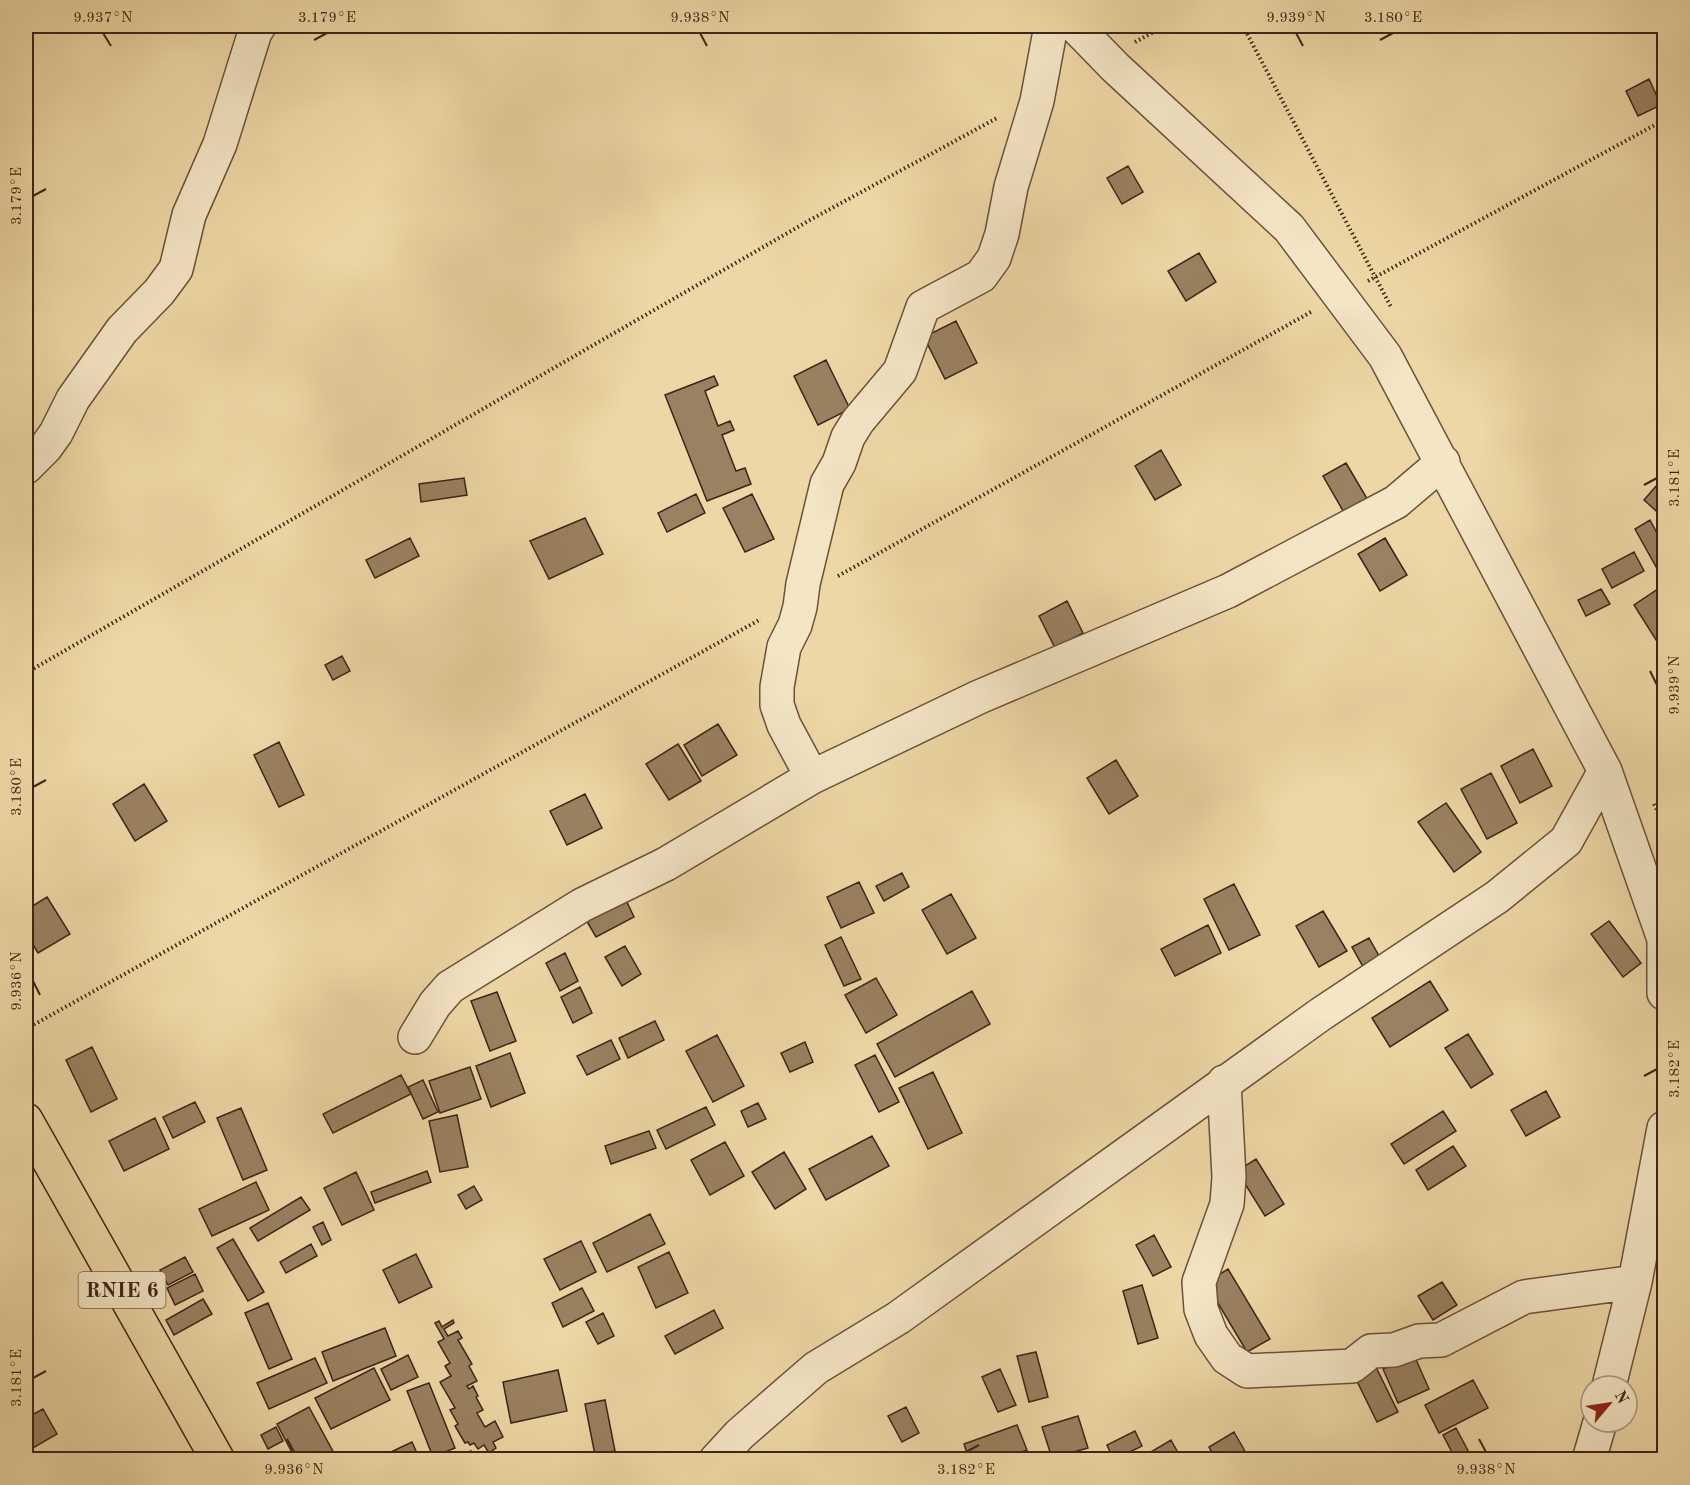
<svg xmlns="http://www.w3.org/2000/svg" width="1690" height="1485" viewBox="0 0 1690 1485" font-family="'Old Standard TT',serif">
	<rect width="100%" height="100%" fill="#eed7a6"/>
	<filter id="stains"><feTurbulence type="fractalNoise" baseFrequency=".00333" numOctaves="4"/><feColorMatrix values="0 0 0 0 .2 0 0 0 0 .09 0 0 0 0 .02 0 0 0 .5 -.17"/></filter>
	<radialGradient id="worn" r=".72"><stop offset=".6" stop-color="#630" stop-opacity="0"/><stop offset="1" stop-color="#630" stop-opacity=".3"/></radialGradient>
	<!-- building -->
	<path fill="#9a8161" stroke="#3e2417" stroke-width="1.5" d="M1649,79L1661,105L1638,116L1626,91Z
		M1128,166L1143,192L1122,204L1107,178Z
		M1199,253L1216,282L1186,301L1168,271Z
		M956,321L977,363L945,379L924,337Z
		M826,360L850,409L818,425L794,376Z
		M714,376L718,385L705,391L718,426L730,421L734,430L722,435L736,471L745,468L751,484L707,501L665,395Z
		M1161,450L1181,485L1155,500L1135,466Z
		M1346,463L1369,502L1346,516L1323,476Z
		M1664,477V518L1644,500Z
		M464,478L467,495L421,502L419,484Z
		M696,494L705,513L667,532L658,513Z
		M752,494L774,539L745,552L723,508Z
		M585,518L603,554L549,579L530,541Z
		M1650,520L1664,546V568L1659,572L1635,529Z
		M410,538L419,556L375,578L366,560Z
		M1385,538L1407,575L1380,591L1358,554Z
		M1634,552L1644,571L1612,588L1602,569Z
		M1664,585V639L1658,643L1634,605Z
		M1601,589L1610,604L1586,616L1578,600Z
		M1067,601L1083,633L1055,648L1039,616Z
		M342,656L350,671L333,680L325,665Z
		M718,724L737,755L702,776L684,745Z
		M279,742L304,795L279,807L254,755Z
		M678,744L701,781L669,800L646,764Z
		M1533,749L1552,786L1520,803L1501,766Z
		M1116,760L1138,796L1109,814L1087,778Z
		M1491,773L1517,823L1487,839L1461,789Z
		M144,784L167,821L135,841L113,804Z
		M585,794L602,828L567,845L550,811Z
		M1446,803L1481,852L1454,872L1418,822Z
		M902,873L909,887L884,901L876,886Z
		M859,882L874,913L841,928L827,897Z
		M1234,884L1260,935L1229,950L1204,899Z
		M951,894L976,938L947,954L922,910Z
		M47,897L70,934L38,953L26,933V910Z
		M625,898L634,917L596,937L585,918Z
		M1323,911L1347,951L1319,967L1296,926Z
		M1609,921L1641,963L1623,977L1591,934Z
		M1208,925L1221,953L1175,976L1161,949Z
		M841,937L861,979L844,986L825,945Z
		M1369,938L1383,963L1366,972L1352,947Z
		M625,946L641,974L622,986L605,957Z
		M565,953L578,981L560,991L546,963Z
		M876,978L897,1015L866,1033L845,995Z
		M1430,981L1448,1010L1390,1047L1372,1018Z
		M580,987L592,1013L573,1023L561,997Z
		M972,991L990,1024L895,1077L877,1044Z
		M497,992L516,1041L490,1051L471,1001Z
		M655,1021L664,1040L628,1058L619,1038Z
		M1468,1034L1493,1074L1471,1088L1445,1048Z
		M717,1035L744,1086L713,1102L686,1051Z
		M611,1040L620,1059L587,1075L577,1056Z
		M805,1042L813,1062L790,1072L781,1053Z
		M92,1047L117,1099L91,1112L66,1060Z
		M510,1053L525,1093L491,1107L476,1066Z
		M875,1055L899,1102L879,1112L855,1065Z
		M470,1067L481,1099L440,1113L429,1081Z
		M933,1072L962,1133L928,1149L899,1088Z
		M401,1075L411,1094L333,1133L323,1114Z
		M423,1080L438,1112L423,1119L408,1087Z
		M1546,1091L1560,1117L1526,1136L1511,1110Z
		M195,1102L205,1122L173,1138L163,1117Z
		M758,1103L766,1119L748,1127L741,1111Z
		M706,1107L715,1125L666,1149L657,1130Z
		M241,1108L267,1170L243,1180L217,1118Z
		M1443,1111L1456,1131L1404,1164L1391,1144Z
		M457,1115L468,1167L440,1172L429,1121Z
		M155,1118L169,1149L124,1171L109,1141Z
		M649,1131L656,1148L611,1164L605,1146Z
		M872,1136L889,1166L826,1200L809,1169Z
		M725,1142L744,1176L710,1195L691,1160Z
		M1453,1146L1466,1166L1428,1190L1416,1170Z
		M784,1152L806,1189L775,1209L752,1172Z
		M1256,1159L1284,1204L1265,1216L1237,1171Z
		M427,1171L431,1182L375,1203L371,1192Z
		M356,1172L374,1210L342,1225L324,1188Z
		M256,1182L269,1210L212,1236L199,1209Z
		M474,1186L482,1200L466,1209L458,1195Z
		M301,1197L310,1210L258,1241L250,1228Z
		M650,1214L665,1244L607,1272L593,1243Z
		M323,1222L331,1240L322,1245L313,1227Z
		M1154,1235L1171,1267L1153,1276L1136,1245Z
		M233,1239L264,1292L248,1301L217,1248Z
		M581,1241L596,1272L560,1290L544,1259Z
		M311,1244L317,1256L286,1273L280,1262Z
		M669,1252L688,1293L656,1308L638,1267Z
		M416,1254L432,1287L399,1303L383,1270Z
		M185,1257L193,1272L168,1285L160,1270Z
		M1228,1269L1270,1339L1247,1352L1206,1283Z
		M195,1274L203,1291L175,1305L167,1288Z
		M1442,1282L1457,1305L1433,1320L1418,1296Z
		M1142,1285L1158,1338L1138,1344L1123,1291Z
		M582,1288L594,1311L563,1327L552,1303Z
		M203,1299L212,1314L174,1335L166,1320Z
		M268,1303L292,1359L269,1369L245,1313Z
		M714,1310L723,1328L675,1354L665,1336Z
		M603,1313L614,1336L598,1344L586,1322Z
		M453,1320L454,1323L444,1329L448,1336L458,1331L462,1338L458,1340L472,1364L469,1366L477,1381L467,1386L469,1389L473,1386L478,1396L476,1397L483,1410L477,1413L485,1427L495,1421L503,1437L493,1442L496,1448L489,1453L484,1445L478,1449L474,1443L470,1445L468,1442L465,1443L455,1426L458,1424L450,1410L455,1408L440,1382L451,1376L445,1366L450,1363L438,1342L444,1339L435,1323L439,1321L442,1327Z
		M385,1328L396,1356L333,1381L322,1352Z
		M1036,1352L1048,1397L1029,1402L1017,1356Z
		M408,1355L418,1377L391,1390L381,1369Z
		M1414,1355L1429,1389L1398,1403L1383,1369Z
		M315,1358L327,1383L269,1409L257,1383Z
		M1373,1361L1398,1412L1377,1422L1352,1371Z
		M374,1368L390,1400L331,1429L315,1398Z
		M1000,1369L1016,1405L998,1412L982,1377Z
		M558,1370L567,1411L511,1423L503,1382Z
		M1473,1380L1488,1408L1439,1433L1425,1405Z
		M429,1383L455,1448L433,1457L407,1391Z
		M605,1400L615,1451L595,1455L585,1404Z
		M309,1407L336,1457L331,1460H296L277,1424Z
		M906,1407L919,1433L902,1442L888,1416Z
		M43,1409L57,1434L26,1452V1418Z
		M1078,1416L1088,1448L1052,1458L1042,1427Z
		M1017,1425L1027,1450L1000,1460H969L964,1444Z
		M276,1427L283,1441L268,1449L261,1435Z
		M1456,1428L1473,1460H1456L1443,1435Z
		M1135,1431L1142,1446L1114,1460L1107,1445Z
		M1234,1432L1250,1460H1216L1209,1447Z
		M1171,1440L1182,1460H1152L1149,1453Z
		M412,1442L420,1460H374Z
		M471,1451L474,1460H446Z"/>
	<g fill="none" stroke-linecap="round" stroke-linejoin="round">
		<defs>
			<path id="minor" d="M1075,26L1116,68L1289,228L1385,356L1605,771L1664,939V993
				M26,467L46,447L56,433L73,399L122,330L159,292L176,269L189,215L220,144L255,32L259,26
				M812,777L784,725L777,705V687L784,647L795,625L800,607L803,584L827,484L839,463L848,437L858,421L900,371L923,307L981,276L994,258L1002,234L1011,187L1037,101L1051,26
				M415,1037L435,1004L450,987L582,905L666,864L812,777L979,697L1228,591L1396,502L1443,462
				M1224,1082L1229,1177L1227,1204L1199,1282L1201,1309L1211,1335L1227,1358L1247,1371L1352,1366L1371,1351L1394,1350L1419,1341L1441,1340L1524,1297L1635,1282
				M1609,1386L1635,1282L1664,1128
				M716,1460L740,1434L816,1368L898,1318L1321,1014L1497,897L1566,841L1605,771
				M1589,1460L1600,1422"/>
			<path id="major" d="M26,1120L218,1460"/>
		</defs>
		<!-- minor casing -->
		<use href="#minor" stroke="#6a513b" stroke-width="36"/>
		<!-- major casing -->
		<use href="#major" stroke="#3e2417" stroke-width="36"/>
		<!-- path -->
		<path stroke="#3e2417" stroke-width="4" stroke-dasharray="1.5 3" stroke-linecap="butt" d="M1243,26L1391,307
			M1135,42L1165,26
			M1368,281L1664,120
			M838,576L1311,312
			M26,673L810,220L997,118
			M1654,804L1664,825
			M26,1029L761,619"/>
		<!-- minor -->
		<use href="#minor" stroke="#f4e5c5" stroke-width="33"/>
		<!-- major -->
		<use href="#major" stroke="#eed7a6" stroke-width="33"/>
	</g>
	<!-- ticks -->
	<path fill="none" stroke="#3e2417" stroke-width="2" d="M103,33L111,46M700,33L707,46M1296,33L1303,46M314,40L327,33M1380,40L1393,33M33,196L46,189M1644,485L1657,478M1650,671L1657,685M33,787L46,780M33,981L40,995M1644,1076L1657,1069M33,1378L46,1371M287,1439L294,1452M1479,1439L1486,1452M966,1452L979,1445"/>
	<g text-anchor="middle" stroke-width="6" stroke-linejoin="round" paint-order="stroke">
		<!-- shield labels -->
		<rect fill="#f4e5c5" stroke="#755e4b" stroke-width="1.5" x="78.5" y="1272" width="87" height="36" rx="4.5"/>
		<g font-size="21" font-weight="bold" fill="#3e2417">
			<text x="122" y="1297">RNIE 6</text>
		</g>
	</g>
	<!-- margin -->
	<rect width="1690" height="1485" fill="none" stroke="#eed7a6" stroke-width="66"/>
	<!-- north arrow -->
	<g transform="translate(1609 1404) rotate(61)"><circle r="28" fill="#f4e5c5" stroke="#ab987f" stroke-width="1.5"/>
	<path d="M0-4.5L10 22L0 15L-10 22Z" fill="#8f2418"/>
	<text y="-9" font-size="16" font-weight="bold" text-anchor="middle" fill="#3e2417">N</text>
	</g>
	<rect x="33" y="33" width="1624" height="1419" fill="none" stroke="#3e2417" stroke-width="2"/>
	<g font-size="15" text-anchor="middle" fill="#3e2417">
		<text x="103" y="22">9.937°N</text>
		<text x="327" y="22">3.179°E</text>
		<text x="700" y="22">9.938°N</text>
		<text x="1296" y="22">9.939°N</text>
		<text x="1393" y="22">3.180°E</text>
		<text transform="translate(16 196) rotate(-90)" y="5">3.179°E</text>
		<text transform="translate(1674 478) rotate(-90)" y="5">3.181°E</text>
		<text transform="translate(1674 685) rotate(-90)" y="5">9.939°N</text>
		<text transform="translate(16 787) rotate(-90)" y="5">3.180°E</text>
		<text transform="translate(16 981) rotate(-90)" y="5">9.936°N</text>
		<text transform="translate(1674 1069) rotate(-90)" y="5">3.182°E</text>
		<text transform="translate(16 1378) rotate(-90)" y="5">3.181°E</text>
		<text x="294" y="1474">9.936°N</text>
		<text x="966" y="1474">3.182°E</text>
		<text x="1486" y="1474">9.938°N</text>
	</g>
	<rect width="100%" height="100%" filter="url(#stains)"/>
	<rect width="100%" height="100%" fill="url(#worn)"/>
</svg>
